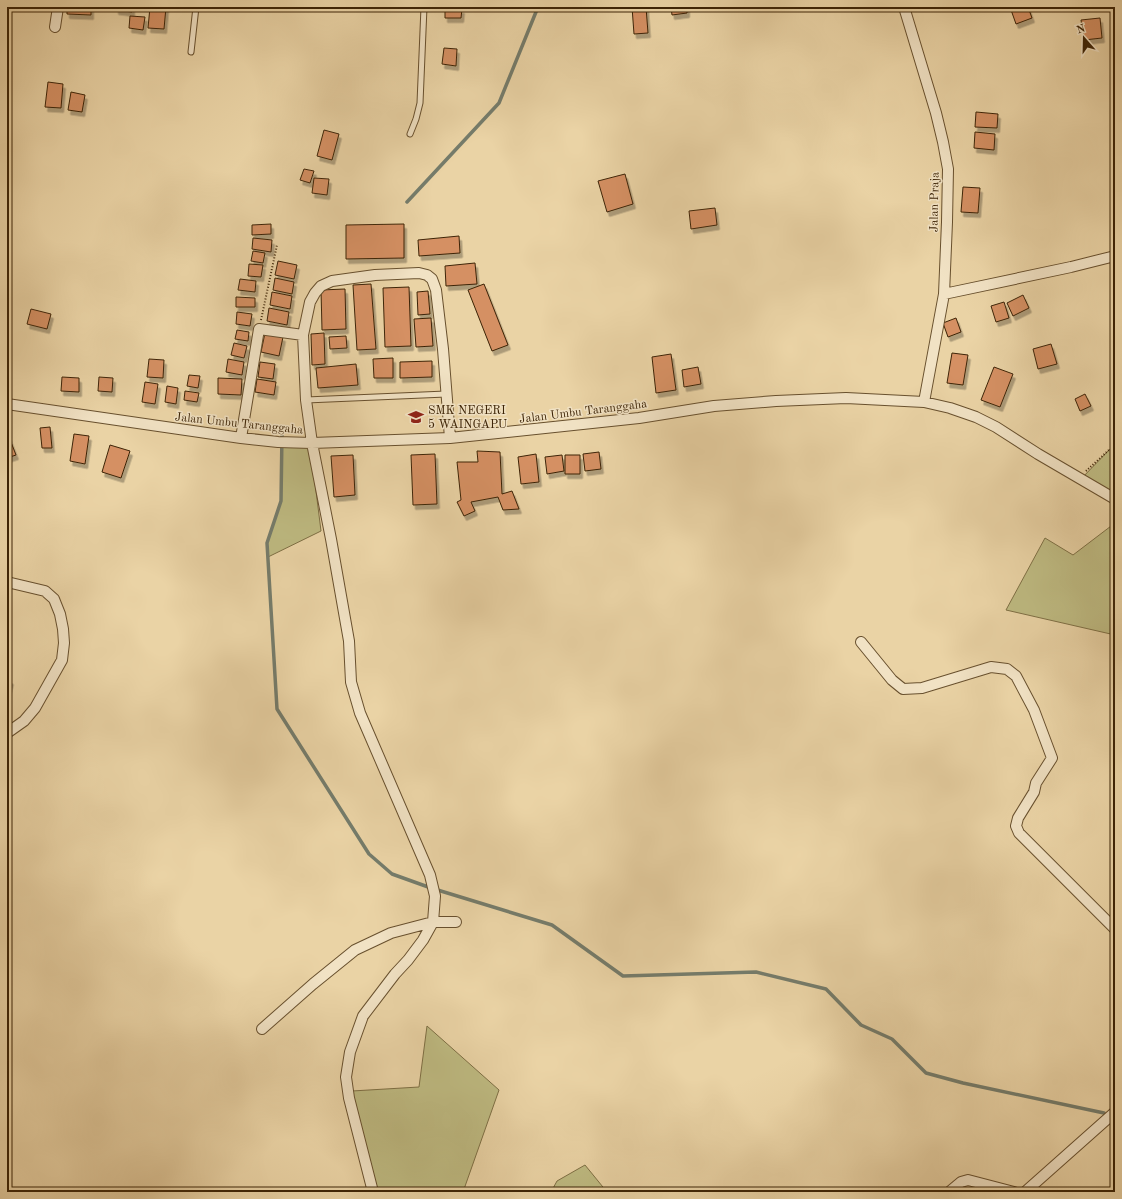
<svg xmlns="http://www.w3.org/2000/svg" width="1122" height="1199" viewBox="0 0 1122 1199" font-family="'Old Standard TT',serif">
	<defs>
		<filter id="shadow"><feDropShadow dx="2.5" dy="4.5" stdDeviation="0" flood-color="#0004"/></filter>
	</defs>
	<rect width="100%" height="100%" fill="#ead3a5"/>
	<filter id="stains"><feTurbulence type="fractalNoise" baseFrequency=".005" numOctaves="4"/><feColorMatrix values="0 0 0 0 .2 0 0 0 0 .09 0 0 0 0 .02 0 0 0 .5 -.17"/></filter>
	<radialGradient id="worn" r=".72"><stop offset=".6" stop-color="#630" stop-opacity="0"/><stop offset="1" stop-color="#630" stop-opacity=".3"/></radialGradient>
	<!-- green -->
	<path fill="#beba81" stroke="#7e6f44" d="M282,443H310L321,531L268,557L267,543L281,501Z
		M1115,447V500L1080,480L1110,449Z
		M1115,523V635L1006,610L1045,538L1073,555Z
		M427,1026L499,1090L463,1192H378L352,1091L419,1087Z
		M585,1165L607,1192H551L557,1181Z"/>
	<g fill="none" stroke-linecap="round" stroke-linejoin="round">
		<!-- stream -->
		<path stroke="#757c6b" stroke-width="3.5" d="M407,202L499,103L538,7
			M282,433L281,501L267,543L277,709L369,854L392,874L431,888L552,925L623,976L756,972L826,989L861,1025L892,1039L926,1073L963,1083L1104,1113
			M1113,1127L1115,1132"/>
	</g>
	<!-- building -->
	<path fill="#d59064" stroke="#3d2406" filter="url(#shadow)" d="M67,7H91V15L67,14Z
		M116,7H132V12L116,10Z
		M150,7H166L164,29L148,28Z
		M632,7H646L648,33L634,34Z
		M671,7H687V13L672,15Z
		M1010,7H1028L1032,18L1016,24Z
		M445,9H462L461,18H445Z
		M130,16L145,17L143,30L129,28Z
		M1100,18L1102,38L1084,40L1081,20Z
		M444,48L457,49L456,66L442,64Z
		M48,82L63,84L61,108L45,107Z
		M71,92L85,95L82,112L68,110Z
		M976,112L998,114L997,128L975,127Z
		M324,130L339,134L332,160L317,156Z
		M975,132L995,134L994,150L974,148Z
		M304,169L314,171L310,183L300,180Z
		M625,174L633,204L607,212L598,181Z
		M314,178L329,179L327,195L312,193Z
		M963,187L980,188L978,213L961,212Z
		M715,208L717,225L691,229L689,211Z
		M271,224V234L252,235V225Z
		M404,224V258L346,259V225Z
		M459,236L460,253L419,256L418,240Z
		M253,238L272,240L271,252L252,249Z
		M253,251L265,253L263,263L251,261Z
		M278,261L297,265L294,279L275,275Z
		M475,263L477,284L446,286L445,266Z
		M249,264L263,265L261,277L248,276Z
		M275,278L294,282L292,294L273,290Z
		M240,279L256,281L255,292L238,290Z
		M371,284L376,349L357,350L353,285Z
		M484,284L508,345L492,351L468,290Z
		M409,287L411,346L385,347L383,288Z
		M345,289L346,329L322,330L321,290Z
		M428,291L430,314L418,315L417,292Z
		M272,292L292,296L290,309L270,305Z
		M1023,295L1029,308L1013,316L1007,303Z
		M236,297L255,298V307H236Z
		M1004,302L1009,318L996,322L991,306Z
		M269,308L289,312L287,325L267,321Z
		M31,309L51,314L47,329L27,324Z
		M237,312L252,314L250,326L236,324Z
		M431,318L433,346L416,347L414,319Z
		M956,318L961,332L948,337L943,323Z
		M237,330L249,332L248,341L235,339Z
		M265,333L283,337L279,356L261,352Z
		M324,333L325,364L312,365L311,334Z
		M346,336L347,348L330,349L329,337Z
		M234,343L247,346L244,358L231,355Z
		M1051,344L1057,364L1038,369L1033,349Z
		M952,353L968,355L963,385L947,383Z
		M671,354L676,390L656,393L652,357Z
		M393,358V378H374L373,359Z
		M149,359L164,360L163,378L147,377Z
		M228,359L244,362L242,375L226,372Z
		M432,361V377L400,378V362Z
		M260,362L275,364L273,379L258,377Z
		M356,364L358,385L318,388L316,368Z
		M698,367L701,384L684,387L682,370Z
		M994,367L1013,374L1000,407L981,400Z
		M189,375L200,376L198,388L187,386Z
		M62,377L79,378V392L61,391Z
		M99,377L113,378L112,392L98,391Z
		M218,378L242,379L241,395L218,394Z
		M257,379L276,382L274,395L255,392Z
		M145,382L158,384L155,404L142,402Z
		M167,386L178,388L176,404L165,402Z
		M185,391L199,393L197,402L184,400Z
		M1085,394L1091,406L1080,411L1075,399Z
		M50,427L52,448H42L40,428Z
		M7,432L16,455L7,458Z
		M74,434L89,436L85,464L70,461Z
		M110,445L130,451L121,478L102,472Z
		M477,451L500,452L502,494L512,491L519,509L503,510L498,497L471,502L475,511L464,516L457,502L461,500L457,462H478Z
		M599,452L601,469L585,471L583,454Z
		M435,454L437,504L413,505L411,455Z
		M536,454L539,482L521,484L518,457Z
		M353,455L355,495L334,497L331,456Z
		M562,455L564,471L547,474L545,457Z
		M565,455H580V474H565Z
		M7,679L11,680L7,695Z"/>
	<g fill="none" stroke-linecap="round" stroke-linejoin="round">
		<defs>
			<path id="service" d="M191,52L196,7
				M410,134L416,119L420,103L424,7
				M306,400L446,394"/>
			<path id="minor" d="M904,7L936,113L943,142L948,169L947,222L944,294L924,402
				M55,27L58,7
				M944,294L1071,267L1115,256
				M7,404L241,438L278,442L312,443L450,438L639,418L714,406L776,401L846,398L924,402L950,408L976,417L996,427L1038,454L1115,499
				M241,438L259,329L303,335
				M7,582L45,591L54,599L60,614L63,629L64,643L62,660L35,708L24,721L7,733
				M861,642L892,680L903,689L922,688L991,667L1007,669L1016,676L1034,710L1052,758L1036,783L1034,792L1018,818L1016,826L1019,833L1115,929
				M262,1029L313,984L355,950L391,933L433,922H456
				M373,1192L349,1098L346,1077L350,1052L363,1016L395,974L408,960L423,940L433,922L435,896L430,875L360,713L351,682L349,641L331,539L312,443L306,400L303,335L310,302L315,293L321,286L332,281L375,275L419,273L427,275L432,279L436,290L443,349L450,438
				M949,1192L961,1182L968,1180L1014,1192
				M1025,1192L1115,1112"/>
		</defs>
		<!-- service casing -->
		<use href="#service" stroke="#68502e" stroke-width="7"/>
		<!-- minor casing -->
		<use href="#minor" stroke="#68502e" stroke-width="12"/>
		<!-- path -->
		<path stroke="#3d2406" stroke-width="2" stroke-dasharray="1 2" stroke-linecap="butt" d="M261,320L277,245
			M1086,471L1110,449L1115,447"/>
		<!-- service -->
		<use href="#service" stroke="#f1e2c4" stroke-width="5"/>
		<!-- minor -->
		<use href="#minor" stroke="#f1e2c4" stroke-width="10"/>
	</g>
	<!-- icons -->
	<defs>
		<symbol id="school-bare" viewBox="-9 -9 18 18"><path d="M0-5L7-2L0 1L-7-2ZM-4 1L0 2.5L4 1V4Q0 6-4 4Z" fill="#8f2418" stroke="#f1e2c4" stroke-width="2.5" paint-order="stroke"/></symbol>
	</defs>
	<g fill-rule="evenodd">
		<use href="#school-bare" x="405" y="406" width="22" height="22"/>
	</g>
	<g text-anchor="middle" stroke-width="3" stroke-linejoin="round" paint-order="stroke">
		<!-- street labels -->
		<g font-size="12" fill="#3d2406" stroke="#f1e2c4">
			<text transform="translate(934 202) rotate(-89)" y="4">Jalan Praja</text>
			<text transform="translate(583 411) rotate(-7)" y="4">Jalan Umbu Taranggaha</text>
			<text transform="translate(239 423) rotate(6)" y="4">Jalan Umbu Taranggaha</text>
		</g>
		<!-- poi labels -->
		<g font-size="12" fill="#3d2406" stroke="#f1e2c4" text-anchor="start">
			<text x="428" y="414">SMK NEGERI<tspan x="428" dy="14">5 WAINGAPU</tspan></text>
		</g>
	</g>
	<!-- margin -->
	<rect width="1122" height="1199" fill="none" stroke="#ead3a5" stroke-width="24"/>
	<rect x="8" y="8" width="1106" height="1183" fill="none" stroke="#3d2406" stroke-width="2"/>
	<rect x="12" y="12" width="1098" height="1175" fill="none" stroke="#3d2406"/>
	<!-- north arrow -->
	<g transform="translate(1084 38) rotate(340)" stroke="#f1e2c4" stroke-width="3" paint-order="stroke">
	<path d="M0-3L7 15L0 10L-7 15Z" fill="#3d2406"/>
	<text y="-6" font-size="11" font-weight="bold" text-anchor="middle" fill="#3d2406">N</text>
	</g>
	<rect width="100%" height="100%" filter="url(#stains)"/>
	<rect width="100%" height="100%" fill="url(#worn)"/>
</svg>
